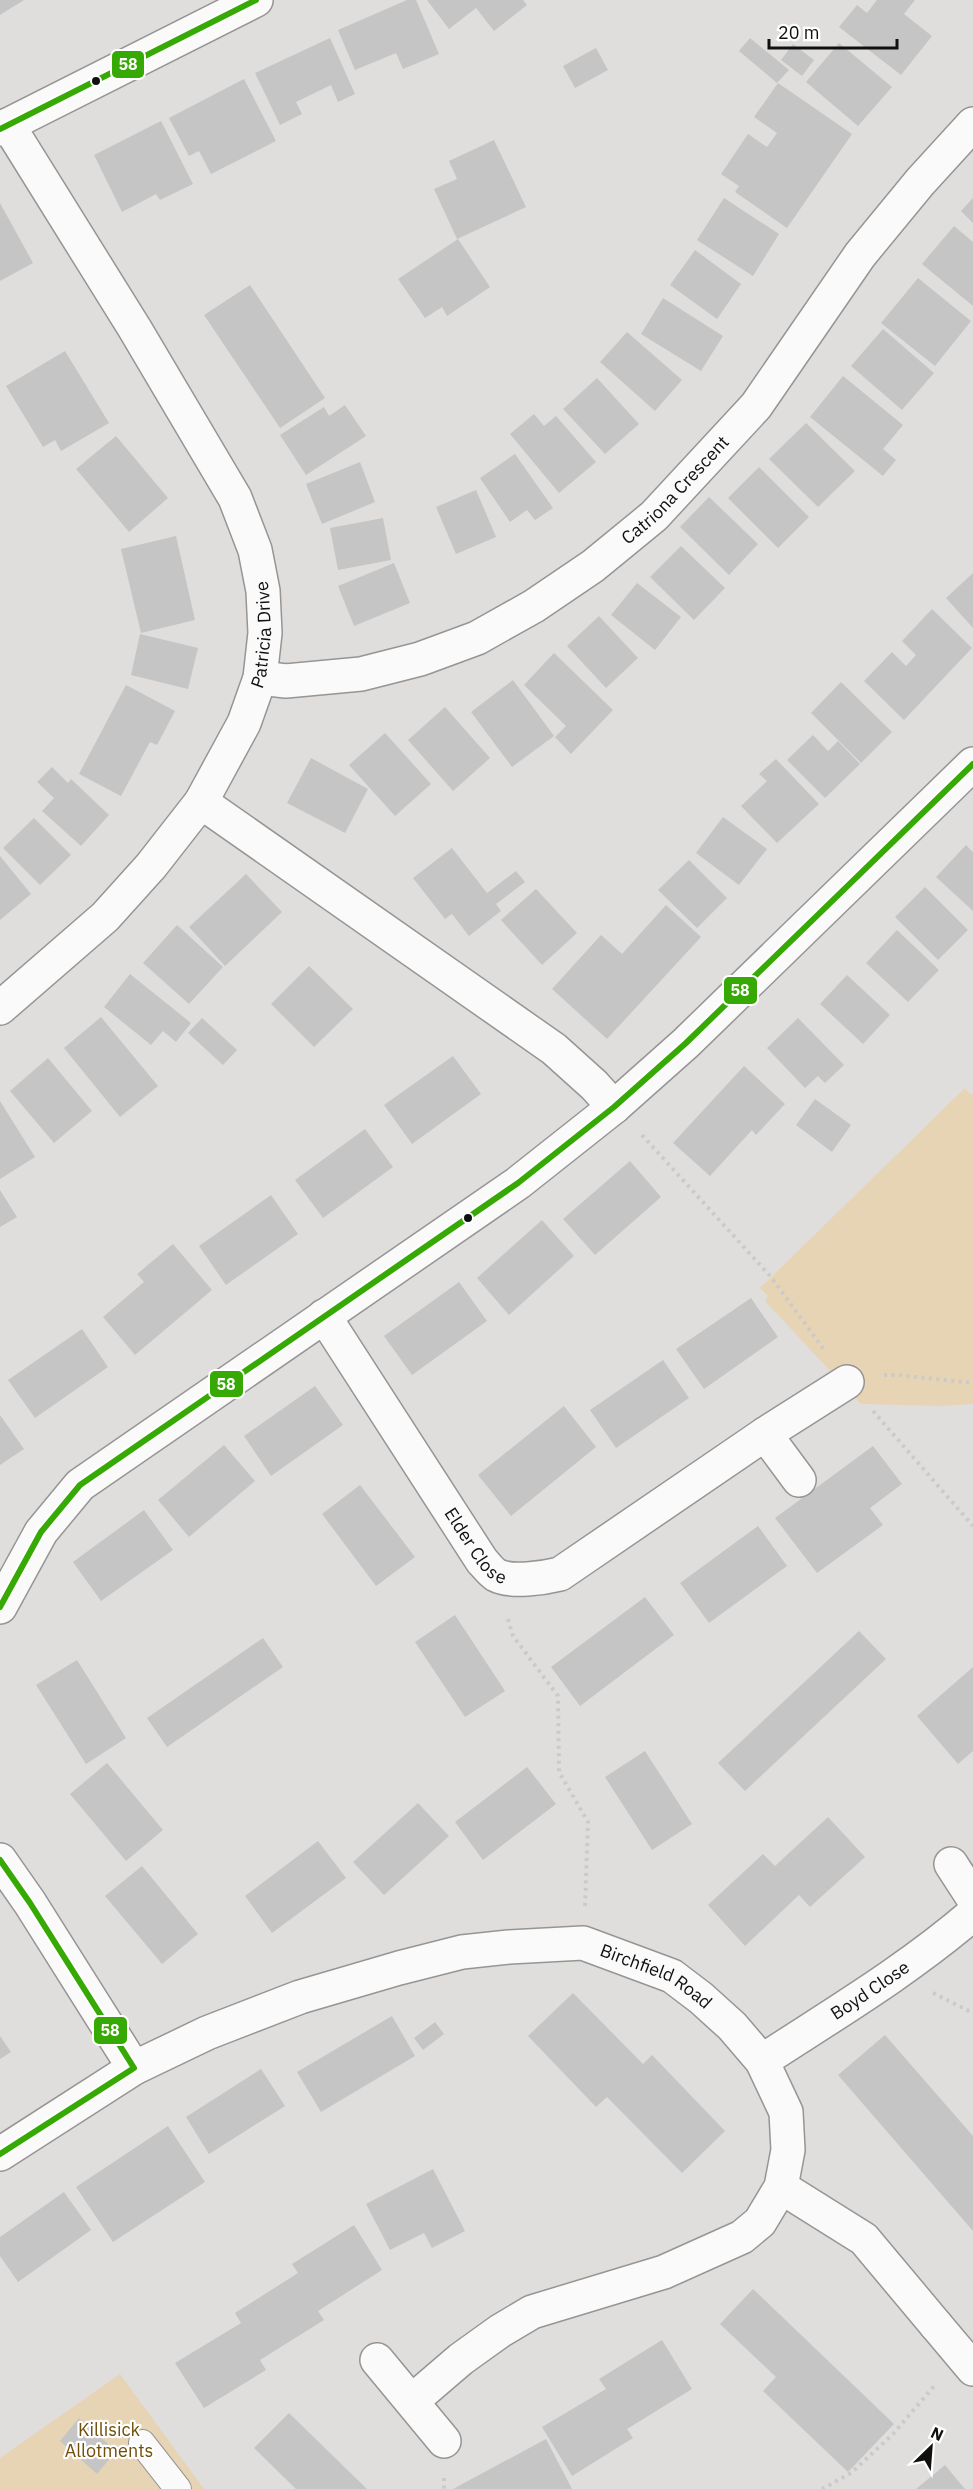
<svg xmlns="http://www.w3.org/2000/svg" width="973" height="2489" viewBox="0 0 973 2489" font-family="'IBM Plex Sans',sans-serif">
	<rect width="100%" height="100%" fill="#dfdedd"/>
	<!-- green -->
	<path fill="#e6d4b5" d="M965,1088L971,1095L973,1093V1404L941,1406L861,1404L765,1301L768,1296L760,1288Z
		M120,2374L204,2489H0V2458Z"/>
	<!-- building -->
	<path fill="#c5c5c5" d="M0,0H24L0,15Z
		M407,0H416L439,54L403,69L396,53L355,70L338,30Z
		M427,0H523L527,5L494,31L476,8L449,29Z
		M877,0H915L904,14L932,36L901,75L839,27L857,5L867,13Z
		M330,38L355,94L338,102L331,85L296,102L302,114L280,125L255,73Z
		M750,38L789,70L777,83L739,51Z
		M839,43L892,87L858,126L806,82Z
		M793,44L814,60L802,76L781,60Z
		M596,48L608,70L575,88L563,66Z
		M244,79L276,141L211,174L199,151L189,156L169,118Z
		M778,83L852,134L787,228L735,192L739,186L721,174L748,134L767,147L777,133L754,117Z
		M161,121L193,184L160,200L156,194L122,212L94,155Z
		M494,140L526,207L457,239L434,189L457,179L449,161Z
		M724,198L779,234L753,276L697,240Z
		M973,198V223L961,211Z
		M0,203L33,263L0,281Z
		M954,226L973,242V306L922,264Z
		M458,239L490,287L447,316L442,307L425,318L398,279Z
		M695,250L741,284L717,319L670,285Z
		M918,278L971,321L935,366L881,323Z
		M250,285L325,398L280,428L204,315Z
		M663,298L723,336L701,371L641,334Z
		M883,329L934,373L902,410L851,366Z
		M627,332L682,380L655,411L600,362Z
		M65,351L109,423L61,451L55,440L43,447L6,386Z
		M843,376L903,425L883,449L896,460L883,476L810,417Z
		M597,378L639,424L605,454L563,409Z
		M345,405L366,436L306,475L280,435L324,407L329,416Z
		M534,414L544,426L556,416L596,462L559,493L510,434Z
		M806,423L855,471L818,507L769,459Z
		M116,436L168,498L129,532L76,469Z
		M515,454L553,508L535,520L527,510L510,522L480,478Z
		M360,462L375,502L322,524L306,484Z
		M759,467L809,517L778,548L728,498Z
		M476,490L496,537L456,554L436,507Z
		M709,497L758,544L729,575L680,527Z
		M383,518L391,560L338,570L330,528Z
		M176,536L195,620L141,633L121,549Z
		M681,546L725,588L694,620L650,577Z
		M394,563L410,603L354,626L338,586Z
		M973,573V628L946,598Z
		M637,583L681,617L655,650L611,615Z
		M932,609L972,648L904,720L864,681L892,652L906,666L916,655L902,641Z
		M599,616L638,658L606,688L567,646Z
		M140,634L198,648L188,689L131,675Z
		M554,653L613,710L571,754L555,737L566,726L524,685Z
		M513,680L554,736L512,767L471,712Z
		M841,682L892,732L861,763L811,713Z
		M126,685L175,711L157,745L150,742L121,796L79,774Z
		M445,707L490,758L453,791L408,740Z
		M385,733L431,784L395,816L349,765Z
		M813,735L828,751L838,741L860,764L825,798L787,760Z
		M311,758L368,789L345,833L287,803Z
		M776,759L819,804L777,843L741,806L767,781L759,774Z
		M52,767L68,783L71,779L109,815L81,846L42,811L54,798L37,782Z
		M723,817L767,849L739,885L696,853Z
		M34,818L71,855L40,885L3,848Z
		M966,845L973,852V911L936,877Z
		M452,848L487,893L516,871L525,882L496,904L501,911L469,936L452,914L445,919L413,878Z
		M0,856L31,894L0,920Z
		M689,860L727,898L697,928L658,890Z
		M246,874L282,912L225,966L189,927Z
		M925,887L968,930L938,960L895,917Z
		M536,889L577,933L542,965L501,920Z
		M666,905L701,937L607,1039L552,989L601,935L622,954Z
		M177,925L223,967L189,1004L143,963Z
		M897,930L939,970L908,1002L866,963Z
		M309,966L353,1009L314,1047L271,1004Z
		M130,974L191,1023L176,1042L163,1031L151,1045L104,1007Z
		M847,975L890,1015L863,1044L820,1004Z
		M101,1017L158,1086L120,1117L64,1048Z
		M202,1018L237,1050L223,1065L188,1033Z
		M798,1018L844,1065L825,1083L818,1076L805,1088L767,1048Z
		M453,1056L481,1094L412,1144L384,1105Z
		M48,1058L92,1111L54,1143L10,1091Z
		M744,1066L785,1104L756,1135L752,1130L710,1176L673,1143Z
		M815,1099L851,1125L832,1152L796,1125Z
		M0,1101L35,1157L0,1179Z
		M365,1129L393,1167L323,1218L295,1180Z
		M630,1161L661,1197L595,1255L563,1219Z
		M0,1190L17,1217L0,1227Z
		M271,1195L298,1234L226,1285L199,1246Z
		M542,1220L574,1256L509,1315L477,1278Z
		M173,1244L212,1290L135,1355L103,1317L144,1282L137,1274Z
		M459,1282L487,1321L412,1375L384,1336Z
		M751,1298L778,1337L704,1389L676,1349Z
		M82,1329L108,1367L35,1418L8,1380Z
		M663,1360L689,1398L616,1448L590,1410Z
		M315,1386L343,1425L271,1476L244,1436Z
		M564,1406L596,1447L511,1516L478,1475Z
		M0,1415L24,1449L0,1465Z
		M224,1445L255,1481L189,1537L158,1500Z
		M873,1446L902,1484L870,1508L883,1525L817,1573L775,1518Z
		M360,1485L415,1557L376,1586L322,1514Z
		M144,1510L173,1550L101,1601L73,1562Z
		M758,1526L787,1566L709,1623L680,1583Z
		M645,1597L674,1635L580,1706L551,1667Z
		M455,1615L505,1691L465,1717L415,1642Z
		M859,1631L886,1659L745,1791L718,1763Z
		M263,1638L283,1667L167,1747L147,1718Z
		M77,1660L126,1738L86,1764L36,1685Z
		M973,1667V1751L958,1764L917,1716Z
		M645,1751L692,1824L652,1850L605,1777Z
		M107,1763L163,1830L126,1861L70,1794Z
		M527,1767L556,1804L483,1860L455,1822Z
		M418,1803L449,1836L384,1895L353,1862Z
		M828,1817L865,1857L810,1907L799,1895L745,1946L708,1905L763,1854L775,1866Z
		M318,1841L346,1878L272,1933L245,1896Z
		M142,1866L198,1934L162,1964L105,1896Z
		M573,1993L643,2064L652,2055L725,2131L682,2173L607,2097L596,2107L528,2036Z
		M392,2016L415,2056L321,2112L297,2072Z
		M435,2022L444,2034L423,2050L414,2038Z
		M885,2035L973,2136V2231L838,2075Z
		M0,2036L11,2052L0,2059Z
		M261,2069L285,2106L209,2154L186,2117Z
		M168,2126L205,2182L113,2242L76,2187Z
		M433,2169L465,2231L432,2248L424,2233L390,2250L366,2204Z
		M64,2192L91,2230L18,2282L0,2256V2237Z
		M354,2225L382,2270L318,2311L324,2320L260,2360L266,2370L204,2408L175,2363L241,2323L235,2313L298,2273L292,2264Z
		M753,2289L894,2424L848,2472L763,2391L776,2377L720,2324Z
		M662,2340L692,2389L627,2429L633,2438L572,2476L542,2427L606,2389L599,2379Z
		M289,2413L367,2489H296L254,2448Z
		M79,2418L116,2451L97,2474L60,2441Z
		M546,2439L572,2489H453Z
		M945,2465L965,2489H916Z"/>
	<g fill="none" stroke-linecap="round" stroke-linejoin="round">
		<defs>
			<path id="service" d="M142,2443L178,2489"/>
			<path id="pedestrian" d="M936,2325L973,2369"/>
			<g id="minor">
				<path d="M0,129L256,0"/>
				<path id="s1" d="M260,678L286,681L361,674L420,659L477,638L534,606L593,566L654,516L756,406L860,255L920,182L973,124"/>
				<path d="M201,802L554,1049L594,1085L614,1107"/>
				<path id="s2" d="M0,1008L105,917L151,866L201,802L244,723L260,678L265,633L263,591L255,550L235,498L135,329L8,125"/>
				<path id="s3" d="M324,1316L482,1561C486,1565 491,1572 496,1575C511,1583 544,1578 560,1574L765,1434L847,1382"/>
				<path d="M765,1434L799,1480"/>
				<path d="M0,1607L41,1532L80,1485L518,1183L614,1107L686,1043L973,764"/>
				<path d="M0,1860L30,1903L134,2068"/>
				<path d="M951,1864L973,1898"/>
				<path id="s4" d="M762,2061C834,2014 908,1970 973,1914"/>
				<path id="s5" d="M0,2154L134,2068L207,2033L300,1997L399,1968L462,1952L509,1947L583,1943L672,1976L701,1998L732,2026L762,2061L786,2112L788,2150L781,2187L760,2222L742,2237L664,2272L532,2312L500,2331L461,2359L412,2401"/>
				<path d="M781,2187L864,2239L936,2325"/>
				<path d="M377,2360L444,2441"/>
			</g>
		</defs>
		<!-- service casing -->
		<use href="#service" stroke="#969594" stroke-width="28"/>
		<!-- pedestrian casing -->
		<use href="#pedestrian" stroke="#969594" stroke-width="36"/>
		<!-- minor casing -->
		<use href="#minor" stroke="#969594" stroke-width="36"/>
		<!-- path -->
		<path stroke="#cbcaca" stroke-width="4" stroke-dasharray="3 4.5" stroke-linecap="butt" d="M642,1135L771,1277L825,1351
			M884,1375H898L973,1383
			M873,1411L973,1526
			M508,1619L513,1636L558,1696L559,1772L588,1822L585,1906
			M933,1993L973,2013
			M444,2478V2489
			M822,2489L851,2473L893,2434L935,2385"/>
		<!-- service -->
		<use href="#service" stroke="#fafafa" stroke-width="26"/>
		<!-- pedestrian -->
		<use href="#pedestrian" stroke="#fafafa" stroke-width="33"/>
		<!-- minor -->
		<use href="#minor" stroke="#fafafa" stroke-width="33"/>
		<defs>
			<path id="bus-1" d="M0,129L256,0
				M0,1607L41,1532L80,1485L518,1183L614,1107L686,1043L973,764
				M0,1860L30,1903L134,2068L0,2154"/>
		</defs>
		<!-- bus-1 casing -->
		<use href="#bus-1" stroke="#fff" stroke-width="10"/>
		<!-- bus-1 -->
		<use href="#bus-1" stroke="#36a904" stroke-width="6"/>
	</g>
	<!-- markers -->
	<g fill="#10100f" stroke="#fff" stroke-width="2">
		<circle cx="96" cy="81" r="5"/>
		<circle cx="468" cy="1218" r="5"/>
	</g>
	<g text-anchor="middle" stroke-width="4.5" stroke-linejoin="round" paint-order="stroke">
		<!-- street labels -->
		<g font-size="18" fill="#10100f" stroke="#fff">
			<text dy="6" stroke="none"><textPath href="#s1" startOffset="472">Catriona Crescent</textPath></text>
			<text dy="6" stroke="none"><textPath href="#s2" startOffset="470">Patricia Drive</textPath></text>
			<text dy="6" stroke="none"><textPath href="#s3" startOffset="276">Elder Close</textPath></text>
			<text dy="6" stroke="none"><textPath href="#s5" startOffset="710">Birchfield Road</textPath></text>
			<text dy="6" stroke="none"><textPath href="#s4" startOffset="129">Boyd Close</textPath></text>
		</g>
		<!-- park labels -->
		<g font-size="18" fill="#6f4f0a" stroke="#fff">
			<text x="109" y="2436">Killisick<tspan x="109" dy="21">Allotments</tspan></text>
		</g>
	</g>
	<g stroke="#fff" stroke-width="2">
		<rect x="111" y="50" width="34" height="29" rx="6" fill="#36a904"/>
		<rect x="723" y="976" width="35" height="29" rx="6" fill="#36a904"/>
		<rect x="209" y="1370" width="35" height="28" rx="6" fill="#36a904"/>
		<rect x="93" y="2016" width="35" height="29" rx="6" fill="#36a904"/>
	</g>
	<g font-size="16" text-anchor="middle" font-weight="bold" fill="#fff">
		<text x="128" y="70">58</text>
		<text x="740" y="996">58</text>
		<text x="226" y="1390">58</text>
		<text x="110" y="2036">58</text>
	</g>
	<!-- north arrow -->
	<g transform="translate(931 2447) rotate(25)" stroke="#ffffff" stroke-width="4.5" paint-order="stroke">
	<path d="M0-4.5L10 22L0 15L-10 22Z" fill="#10100f"/>
	<text y="-9" font-size="16" font-weight="bold" text-anchor="middle" fill="#10100f">N</text>
	</g>
	<!-- scale -->
	<path d="M769 39v9h128v-9" fill="none" stroke="#10100f" stroke-width="3"/>
	<text x="778" y="39" font-size="18" fill="#10100f" stroke="#ffffff" stroke-width="4.5" paint-order="stroke">20 m</text>
</svg>
